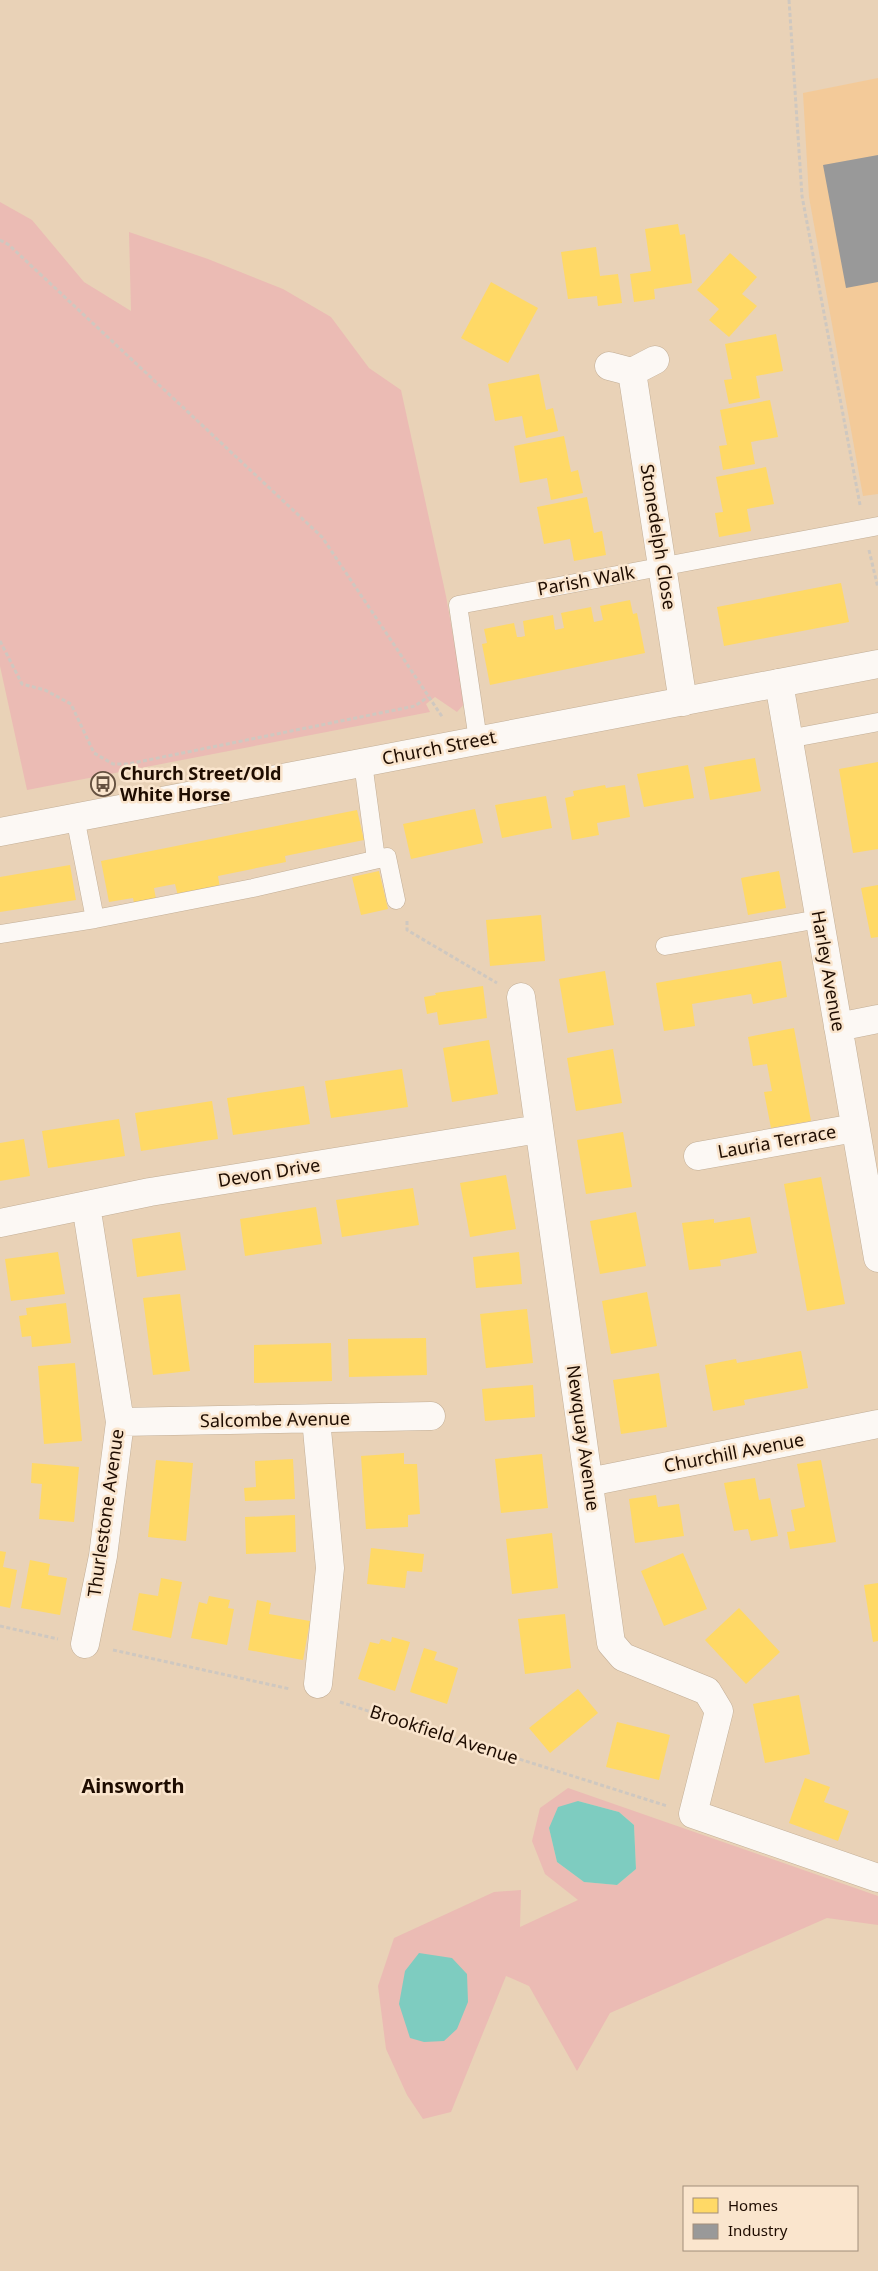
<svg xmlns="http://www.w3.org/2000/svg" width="878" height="2271" viewBox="0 0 878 2271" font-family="'Noto Sans',sans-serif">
	<rect width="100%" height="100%" fill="#e9d2b7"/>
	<!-- built -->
	<path fill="#f3ca99" d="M878,78V494L863,496L809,197L803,93Z"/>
	<!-- green -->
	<path fill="#ebbbb4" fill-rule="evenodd" d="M0,202L32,220L84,282L131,311L129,232L208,259L283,289L331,317L369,368L401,390L446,596L465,703L457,712L435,697L426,704L430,712L27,790L0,666Z
		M568,1788L878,1896V1925L827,1918L610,2013L577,2071L529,1986L506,1976L451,2112L423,2119L407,2095L386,2049L378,1986L394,1938L494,1892L521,1890L520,1927L578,1900L545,1874L532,1841L540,1808ZM578,1801L619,1812L634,1825L636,1869L617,1885L584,1882L557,1862L549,1828Z"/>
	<!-- water -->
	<path fill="#7eccc0" d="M578,1801L619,1812L634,1825L636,1869L617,1885L584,1882L557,1862L549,1828L558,1807Z
		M419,1953L452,1958L467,1974L468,2002L457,2029L444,2041L424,2042L410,2038L399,2004L405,1971Z"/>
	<!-- homes -->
	<path fill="#ffd966" d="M678,224L680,235L685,234L692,283L654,289L655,299L634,302L630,274L651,271L645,229Z
		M596,247L600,276L618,274L622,303L598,306L597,296L568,299L561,252Z
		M730,253L757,277L742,294L757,306L729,337L709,320L719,309L697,290Z
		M491,282L538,308L508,363L461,338Z
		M776,334L783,371L756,376L760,398L729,404L724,380L732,379L725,344Z
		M539,374L546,410L553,408L558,431L526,438L522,416L495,421L488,384Z
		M770,400L778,437L751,442L755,464L723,470L719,446L727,445L720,410Z
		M564,436L571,472L578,470L583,493L551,500L547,478L520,483L514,446Z
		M766,467L774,504L747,509L751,531L719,537L715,513L723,512L716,477Z
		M587,497L594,533L602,531L606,555L574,561L570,539L544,544L537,507Z
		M841,583L849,622L724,646L717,607Z
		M630,600L633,614L637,613L645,653L490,685L482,644L487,643L484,629L514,623L517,637H521L525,636L523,621L553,615L555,630L564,628L561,613L591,607L594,622L603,620L600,606Z
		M755,758L761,791L710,800L704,767Z
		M878,762V849L853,853L839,769Z
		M688,765L694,798L644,807L637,774Z
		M605,785L606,788L625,785L630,817L597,823L599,835L572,840L565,798L574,796L573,791Z
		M546,796L552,828L502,838L495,805Z
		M475,809L483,843L411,859L403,824Z
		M357,810L364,840L285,856L286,862L218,876L220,888L178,896L175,884L154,888L156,899L134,903L133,898L109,902L101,861Z
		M70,865L76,900L0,912V877Z
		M379,871L388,909L361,915L352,877Z
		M779,871L786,908L748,915L741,878Z
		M878,885V937L871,938L861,888Z
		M541,915L545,961L490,966L486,920Z
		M781,961L787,997L753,1004L751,994L692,1004L695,1026L664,1031L656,983Z
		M605,971L614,1025L568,1033L559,979Z
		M483,986L487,1018L439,1025L437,1012L427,1014L424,997L436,995L435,993Z
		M794,1028L811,1121L771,1128L764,1092L772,1091L767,1064L753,1066L748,1037Z
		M489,1040L498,1094L452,1102L443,1048Z
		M613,1049L622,1103L576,1111L567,1058Z
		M402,1069L408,1107L331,1118L325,1081Z
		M304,1086L310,1124L233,1135L227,1098Z
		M212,1101L218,1139L141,1151L135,1113Z
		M119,1119L125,1156L48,1168L42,1131Z
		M623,1132L632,1187L586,1194L577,1140Z
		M24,1139L30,1176L0,1181V1143Z
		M506,1175L516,1229L470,1237L460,1183Z
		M821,1177L845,1304L807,1311L784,1184Z
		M413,1188L419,1225L342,1237L336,1200Z
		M316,1207L322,1244L245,1256L240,1219Z
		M636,1212L646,1266L600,1274L590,1221Z
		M750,1217L757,1253L720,1260L721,1266L689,1270L682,1223L714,1219V1223Z
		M180,1232L186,1270L137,1277L132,1239Z
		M58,1252L65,1294L11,1301L5,1259Z
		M519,1252L522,1284L476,1288L473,1257Z
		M647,1292L657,1346L611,1354L602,1301Z
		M180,1294L190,1371L153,1375L143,1298Z
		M66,1303L71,1343L32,1347L31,1336L22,1337L19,1316L27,1315L26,1308Z
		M527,1309L533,1363L486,1368L480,1314Z
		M426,1338L427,1375L349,1377L348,1339Z
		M331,1343L332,1381L254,1383V1345Z
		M801,1351L808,1388L744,1400L745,1405L713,1411L705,1365L736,1359L737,1363Z
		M75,1363L82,1441L44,1444L38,1366Z
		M659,1373L667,1427L621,1434L613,1380Z
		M533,1385L535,1417L485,1421L482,1389Z
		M404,1453V1464H417L420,1514L408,1515V1527L366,1529L361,1456Z
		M542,1454L548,1508L501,1513L495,1459Z
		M293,1459L295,1499L245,1501L244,1488L256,1487L255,1461Z
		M156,1460L193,1463L186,1541L148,1537Z
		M821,1460L836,1542L790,1549L787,1532L795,1531L791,1510L805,1507L797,1464Z
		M32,1463L79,1467L74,1522L39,1519L42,1484L31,1483Z
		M755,1478L759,1500L770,1498L778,1536L751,1541L748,1529L734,1531L724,1483Z
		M656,1495L658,1507L679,1504L684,1536L635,1543L629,1499Z
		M295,1515L296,1552L246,1554L245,1517Z
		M552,1533L558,1588L512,1594L506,1539Z
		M371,1548L424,1554L422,1572L407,1571L405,1588L367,1584Z
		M0,1551L6,1552L3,1567L17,1570L10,1608L0,1606Z
		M683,1553L707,1609L664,1626L641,1571Z
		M30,1560L50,1564L48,1575L67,1578L60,1615L21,1608Z
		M161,1578L182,1582L171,1638L132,1630L139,1593L158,1596Z
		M878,1583V1641L873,1642L864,1585Z
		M209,1596L230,1600L228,1608L234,1609L227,1645L191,1638L199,1602L207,1604Z
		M257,1600L271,1603L269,1614L310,1621L303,1660L248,1650Z
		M739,1608L780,1652L746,1684L705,1640Z
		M565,1614L571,1668L525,1674L518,1619Z
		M392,1637L410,1642L395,1691L358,1679L370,1642L379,1644L381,1639L391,1642Z
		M424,1648L437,1652L434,1660L458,1668L447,1704L410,1692Z
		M578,1689L598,1713L550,1753L529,1728Z
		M799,1695L810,1754L765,1763L753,1704Z
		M617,1722L670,1735L659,1780L606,1767Z
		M805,1778L830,1787L824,1802L849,1811L838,1841L789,1823Z"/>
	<!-- industry -->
	<path fill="#999" d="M878,155V282L846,288L823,165Z"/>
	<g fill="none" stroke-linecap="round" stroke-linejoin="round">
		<defs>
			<path id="lane" d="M788,739L878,722
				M478,740L458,605L878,526
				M363,763L376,859
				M75,817L95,919
				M0,934L95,919L253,888L387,857L396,900
				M665,946L819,919"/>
			<path id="street" d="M609,366L632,372L655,360
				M632,372L683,702
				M779,683L878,1258
				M521,997L611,1643L623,1657L707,1691L719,1711L693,1814L878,1878
				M838,1027L878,1019
				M698,1156L855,1128
				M0,1223L150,1192L539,1129
				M316,1419L330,1568L318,1684
				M120,1422L431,1416
				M589,1482L878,1424
				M85,1644L103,1556L120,1422L86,1205"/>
			<path id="secondary" d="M0,832L878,664"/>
		</defs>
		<!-- lane casing -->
		<use href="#lane" stroke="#c2ae96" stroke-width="19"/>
		<!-- street casing -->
		<use href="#street" stroke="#c2ae96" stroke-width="29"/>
		<!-- secondary casing -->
		<use href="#secondary" stroke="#c2ae96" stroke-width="29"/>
		<!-- path -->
		<path stroke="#cfc8c0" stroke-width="3" stroke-dasharray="4 2.5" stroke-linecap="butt" d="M789,0L802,196L860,505
			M0,240L9,245L322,537L443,718
			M869,550L878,588
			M0,641L22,684L45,690L71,704L94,753L113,764H128L415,706L428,697
			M407,921V930L497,983
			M0,1626L58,1639
			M113,1650L290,1689
			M340,1702L667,1806"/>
		<!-- lane -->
		<use href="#lane" stroke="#fcf8f4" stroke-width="18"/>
		<!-- street -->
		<use href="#street" stroke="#fcf8f4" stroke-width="28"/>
		<!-- secondary -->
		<use href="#secondary" stroke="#fcf8f4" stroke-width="28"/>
	</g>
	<!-- icons -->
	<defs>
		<symbol id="bus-ring" viewBox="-11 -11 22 22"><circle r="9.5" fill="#fae5cd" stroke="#655140" stroke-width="1.5"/><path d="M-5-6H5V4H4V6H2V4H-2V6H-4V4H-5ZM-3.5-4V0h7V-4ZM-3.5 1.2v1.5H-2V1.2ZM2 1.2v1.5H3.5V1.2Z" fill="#655140"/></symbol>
	</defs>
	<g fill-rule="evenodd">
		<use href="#bus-ring" x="89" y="770" width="28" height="28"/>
	</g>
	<g text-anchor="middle" stroke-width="5" stroke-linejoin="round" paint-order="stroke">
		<!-- street labels -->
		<g font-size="18" fill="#1e0c00" stroke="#fae5cd">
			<text transform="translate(658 537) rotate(81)" y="6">Stonedelph Close</text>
			<text transform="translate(586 581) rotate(-10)" y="6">Parish Walk</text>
			<text transform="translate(439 748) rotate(-11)" y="6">Church Street</text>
			<text transform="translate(828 971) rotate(80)" y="6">Harley Avenue</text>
			<text transform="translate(777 1142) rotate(-10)" y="6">Lauria Terrace</text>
			<text transform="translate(269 1173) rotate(-9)" y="6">Devon Drive</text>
			<text transform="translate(275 1420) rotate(-1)" y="6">Salcombe Avenue</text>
			<text transform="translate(583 1438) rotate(82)" y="6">Newquay Avenue</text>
			<text transform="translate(734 1453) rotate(-11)" y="6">Churchill Avenue</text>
			<text transform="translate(106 1513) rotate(-82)" y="6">Thurlestone Avenue</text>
			<text transform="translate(444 1735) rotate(18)" y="6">Brookfield Avenue</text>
		</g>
		<!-- poi labels -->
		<g font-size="18" font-weight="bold" fill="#1e0c00" stroke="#fae5cd" text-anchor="start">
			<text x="120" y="780">Church Street/Old<tspan x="120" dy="21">White Horse</tspan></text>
		</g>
		<!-- quarter labels -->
		<g font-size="20" font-weight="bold" fill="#1e0c00" stroke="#fae5cd">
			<text x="133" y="1793">Ainsworth</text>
		</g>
	</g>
	<!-- legend -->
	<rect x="683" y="2186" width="175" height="65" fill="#fae5cd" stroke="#a28e7b"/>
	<rect x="693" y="2198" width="25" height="15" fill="#ffd966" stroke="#a28e7b"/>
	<text x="728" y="2211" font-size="15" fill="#1e0c00">Homes</text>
	<rect x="693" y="2224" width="25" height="15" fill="#999999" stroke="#a28e7b"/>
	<text x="728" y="2236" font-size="15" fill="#1e0c00">Industry</text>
</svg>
